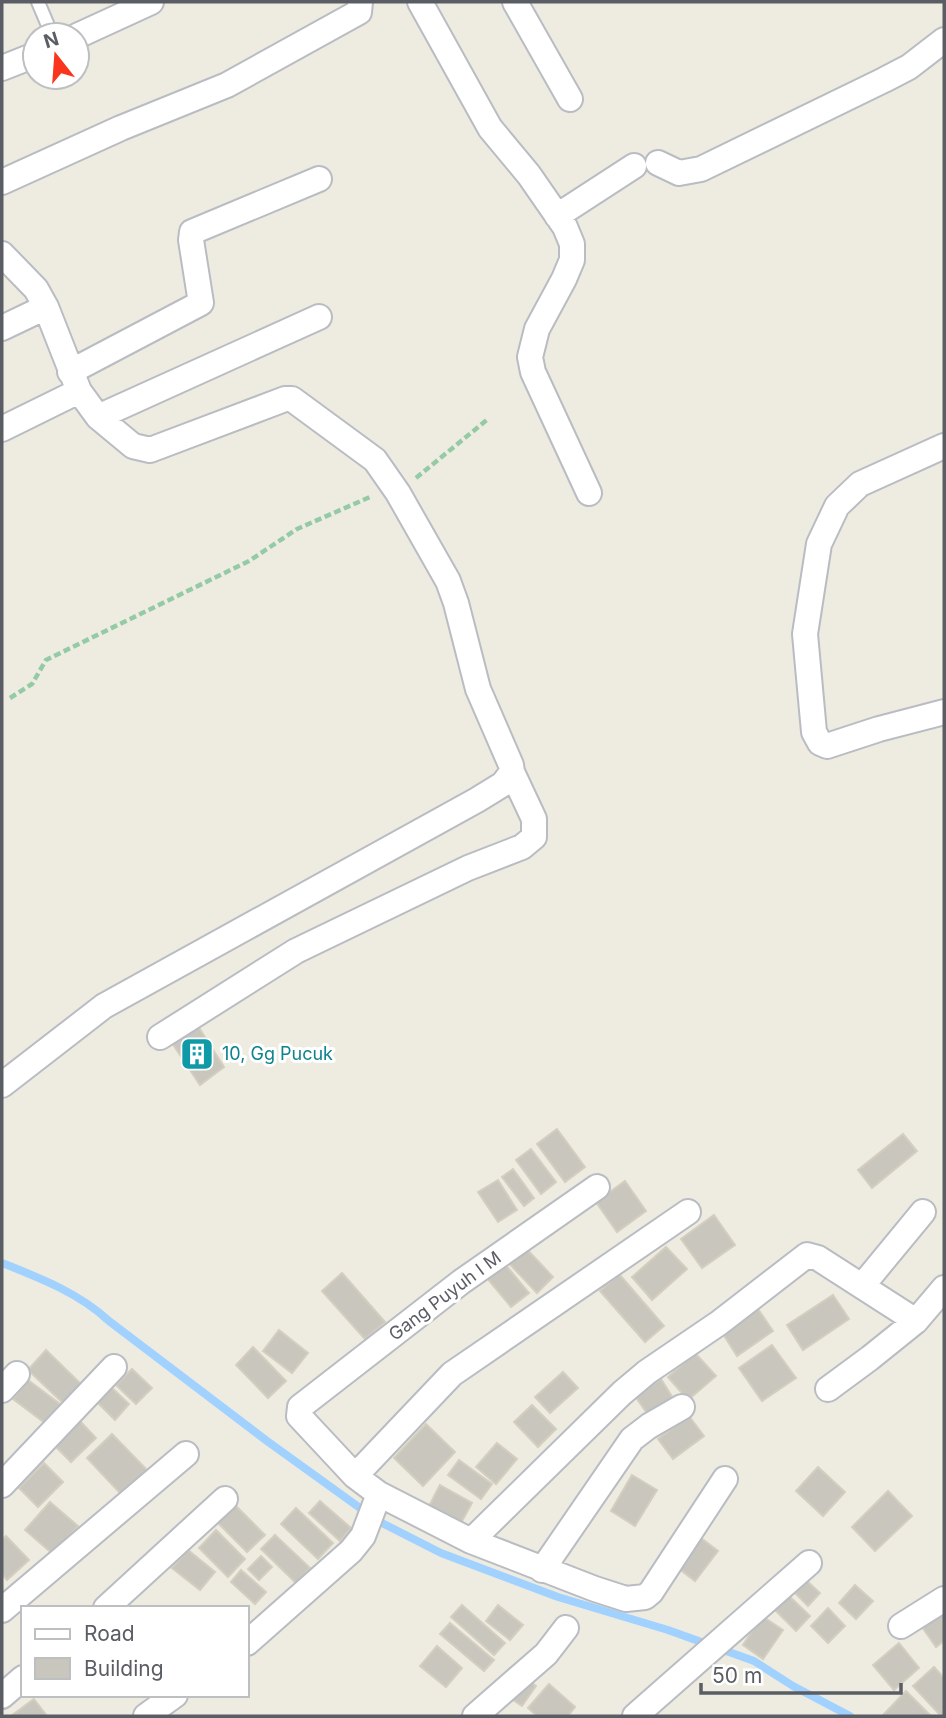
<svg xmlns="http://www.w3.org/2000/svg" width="946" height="1718" viewBox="0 0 946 1718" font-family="Inter,sans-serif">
	<rect width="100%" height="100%" fill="#eeece1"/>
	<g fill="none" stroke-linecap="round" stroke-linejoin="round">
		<!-- stream -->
		<path stroke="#a1d2ff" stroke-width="8" d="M2,1263C40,1278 79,1293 109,1321L267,1441L378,1521L441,1553L558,1597L668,1630L754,1661L793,1686L850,1716"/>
	</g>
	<!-- building -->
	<path fill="#c9c6be" stroke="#d4cebf" stroke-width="2" d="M196,1023L224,1067L200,1085L170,1040Z
		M557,1129L585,1167L565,1182L537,1144Z
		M903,1134L917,1151L872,1188L858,1170Z
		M531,1149L556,1182L541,1194L516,1160Z
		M513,1169L534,1198L524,1206L502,1177Z
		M498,1180L517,1210L498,1222L478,1192Z
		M625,1181L646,1211L617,1232L596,1202Z
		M714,1215L735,1245L702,1268L681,1239Z
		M521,1243L553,1277L537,1293L504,1258Z
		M666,1247L687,1269L652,1300L632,1277Z
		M504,1263L529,1293L511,1307L486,1277Z
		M342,1273L385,1322L365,1339L322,1291Z
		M619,1274L664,1326L645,1342L600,1291Z
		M833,1295L849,1319L803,1350L787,1325Z
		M758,1309L773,1331L737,1356L723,1334Z
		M279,1330L308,1353L292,1373L263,1351Z
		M772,1345L796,1378L762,1401L739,1368Z
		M253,1347L286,1381L268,1398L236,1365Z
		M46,1350L82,1385L64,1404L28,1370Z
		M695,1353L716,1376L688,1400L668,1377Z
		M132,1369L152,1388L136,1404L116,1385Z
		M563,1372L578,1388L550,1413L535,1397Z
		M661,1379L676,1403L651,1419L635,1396Z
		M28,1380L60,1404L45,1423L13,1399Z
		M110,1386L129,1404L115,1420L96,1401Z
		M532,1405L556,1429L538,1447L514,1422Z
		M689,1416L704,1436L673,1459L658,1439Z
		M78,1419L96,1438L71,1462L52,1443Z
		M426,1424L455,1452L423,1486L394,1458Z
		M112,1434L147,1470L121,1494L87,1458Z
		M497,1443L517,1459L496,1484L476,1467Z
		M459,1460L492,1484L481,1499L448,1475Z
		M44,1463L63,1482L38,1507L19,1488Z
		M818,1467L845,1492L823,1516L796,1491Z
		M632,1475L657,1490L635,1526L611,1511Z
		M440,1485L472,1503L461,1523L429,1506Z
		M888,1491L912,1516L875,1551L852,1527Z
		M320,1501L351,1528L340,1541L309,1513Z
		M50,1502L78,1526L53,1554L25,1530Z
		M233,1503L265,1535L247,1552L215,1520Z
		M296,1508L333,1543L318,1559L281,1524Z
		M216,1530L245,1559L228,1577L199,1548Z
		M275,1535L310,1568L296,1583L261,1549Z
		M697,1535L718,1551L695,1581L674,1565Z
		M6,1536L29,1560L7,1580L2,1574V1540Z
		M188,1550L215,1572L200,1590L172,1568Z
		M261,1556L272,1567L259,1580L248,1569Z
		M241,1570L266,1592L255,1604L231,1582Z
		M807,1581L820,1593L808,1606L795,1593Z
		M855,1585L873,1601L856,1619L839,1603Z
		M786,1593L810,1616L796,1631L772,1607Z
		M462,1605L505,1643L494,1655L451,1617Z
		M498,1605L523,1625L510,1640L486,1621Z
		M828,1608L845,1626L828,1643L811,1626Z
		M944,1609V1641L936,1647L920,1624Z
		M762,1616L783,1630L763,1659L743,1645Z
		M450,1623L494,1660L484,1671L440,1634Z
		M899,1643L919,1668L894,1690L873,1665Z
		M437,1646L462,1668L446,1687L420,1666Z
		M934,1667L944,1678V1716H941L913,1686Z
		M524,1677L536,1686L522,1706L510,1698Z
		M549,1684L575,1707L568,1716H537L528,1708Z
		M906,1691L931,1716L883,1715Z
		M34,1699L47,1716H11Z"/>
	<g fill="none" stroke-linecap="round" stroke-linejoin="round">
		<defs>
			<path id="service" d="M38,2L52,35"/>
			<path id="minor" d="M420,2L490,128L529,175L565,227L572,244V260L564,279L537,329L530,357L533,372L589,493
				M515,2L570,99
				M77,36L151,2
				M2,68L35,55
				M658,163L679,173L701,169L884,80L909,67L944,40
				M2,182L121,128L227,85L359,12L360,2
				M557,216L634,166
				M2,254L36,289L46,307L79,391L98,417L133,446L150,450L285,399H292L375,460L398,493L448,581L456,603L478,689L511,765L512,772L503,784L477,800L104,1006L2,1085
				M2,328L46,307
				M70,372L201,303L191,240L192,232L319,179
				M98,417L319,317
				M2,429L79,391
				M944,446L860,484L837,506L819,544L805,634L814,732L820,743L827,746L879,729L944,712
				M160,1037L296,951L468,868L522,847L534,837V819L512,772
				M862,1286L923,1212
				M828,1389L870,1358L916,1321L944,1288
				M2,1390L17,1374
				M355,1476L299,1416L300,1407L461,1282L597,1187
				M2,1485L114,1367
				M379,1494L471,1541L622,1393L647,1372L719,1323L807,1255L818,1258L916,1321
				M471,1541L595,1589L626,1599L645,1597L651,1592L725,1479
				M542,1570L632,1439L649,1426L682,1407
				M106,1608L225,1499
				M2,1610L186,1454
				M901,1626L944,1599
				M247,1643L351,1551L363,1536L379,1494L355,1476L452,1374L688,1212
				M2,1696L23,1678
				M146,1716L175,1695
				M475,1716L546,1654L566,1628
				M635,1716L809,1563"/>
		</defs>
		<!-- service casing -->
		<use href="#service" stroke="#b9bcc2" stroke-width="16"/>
		<!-- minor casing -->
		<use href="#minor" stroke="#b9bcc2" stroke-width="28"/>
		<!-- path -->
		<path stroke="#94caa5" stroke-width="4.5" stroke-dasharray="7 3.5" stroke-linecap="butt" d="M416,478L488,419
			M10,698L32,684L46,660L249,561L297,529L370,497"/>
		<!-- service -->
		<use href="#service" stroke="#fff" stroke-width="12"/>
		<!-- minor -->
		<use href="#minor" stroke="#fff" stroke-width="24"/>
	</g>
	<!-- icons -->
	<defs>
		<symbol id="building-square" viewBox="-11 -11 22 22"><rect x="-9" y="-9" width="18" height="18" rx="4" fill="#0f9aa8" stroke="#fff"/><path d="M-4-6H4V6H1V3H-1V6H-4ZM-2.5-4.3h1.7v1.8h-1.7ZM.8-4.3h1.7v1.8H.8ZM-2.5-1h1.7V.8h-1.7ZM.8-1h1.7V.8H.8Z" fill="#fff"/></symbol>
	</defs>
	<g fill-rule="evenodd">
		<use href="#building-square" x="178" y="1035" width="38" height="38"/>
	</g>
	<g text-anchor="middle" stroke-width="6" stroke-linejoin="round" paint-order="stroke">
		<!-- culture labels -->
		<g font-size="18" fill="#0d838f" stroke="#fff" text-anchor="start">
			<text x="222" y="1060">10, Gg Pucuk</text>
		</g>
		<!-- street labels -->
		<g font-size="18" fill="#5a5e64" stroke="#fff">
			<text transform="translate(445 1296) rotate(-37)" y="6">Gang Puyuh I M</text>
		</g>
	</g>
	<!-- border -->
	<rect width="946" height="1718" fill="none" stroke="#5a5e64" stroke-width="7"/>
	<!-- legend -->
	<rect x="21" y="1606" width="228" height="91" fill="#ffffff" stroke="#bdbfc1" stroke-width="2"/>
	<rect x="35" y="1629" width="35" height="10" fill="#ffffff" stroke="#bdbfc1" stroke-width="2"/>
	<text x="84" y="1641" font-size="21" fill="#5a5e64">Road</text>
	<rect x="35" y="1658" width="35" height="21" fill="#c9c6be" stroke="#bdbfc1" stroke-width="2"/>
	<text x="84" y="1676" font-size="21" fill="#5a5e64">Building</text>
	<!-- north arrow -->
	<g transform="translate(56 56) rotate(343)"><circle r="33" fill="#ffffff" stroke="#bdbfc1" stroke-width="2"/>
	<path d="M0-5L12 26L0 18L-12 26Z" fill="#f9361d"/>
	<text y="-10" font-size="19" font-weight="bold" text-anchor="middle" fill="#5a5e64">N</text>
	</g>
	<!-- scale -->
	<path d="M701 1683v10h200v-10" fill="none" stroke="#5a5e64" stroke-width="3.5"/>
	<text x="712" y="1683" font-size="21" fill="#5a5e64" stroke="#ffffff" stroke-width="5" paint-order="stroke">50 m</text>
</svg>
